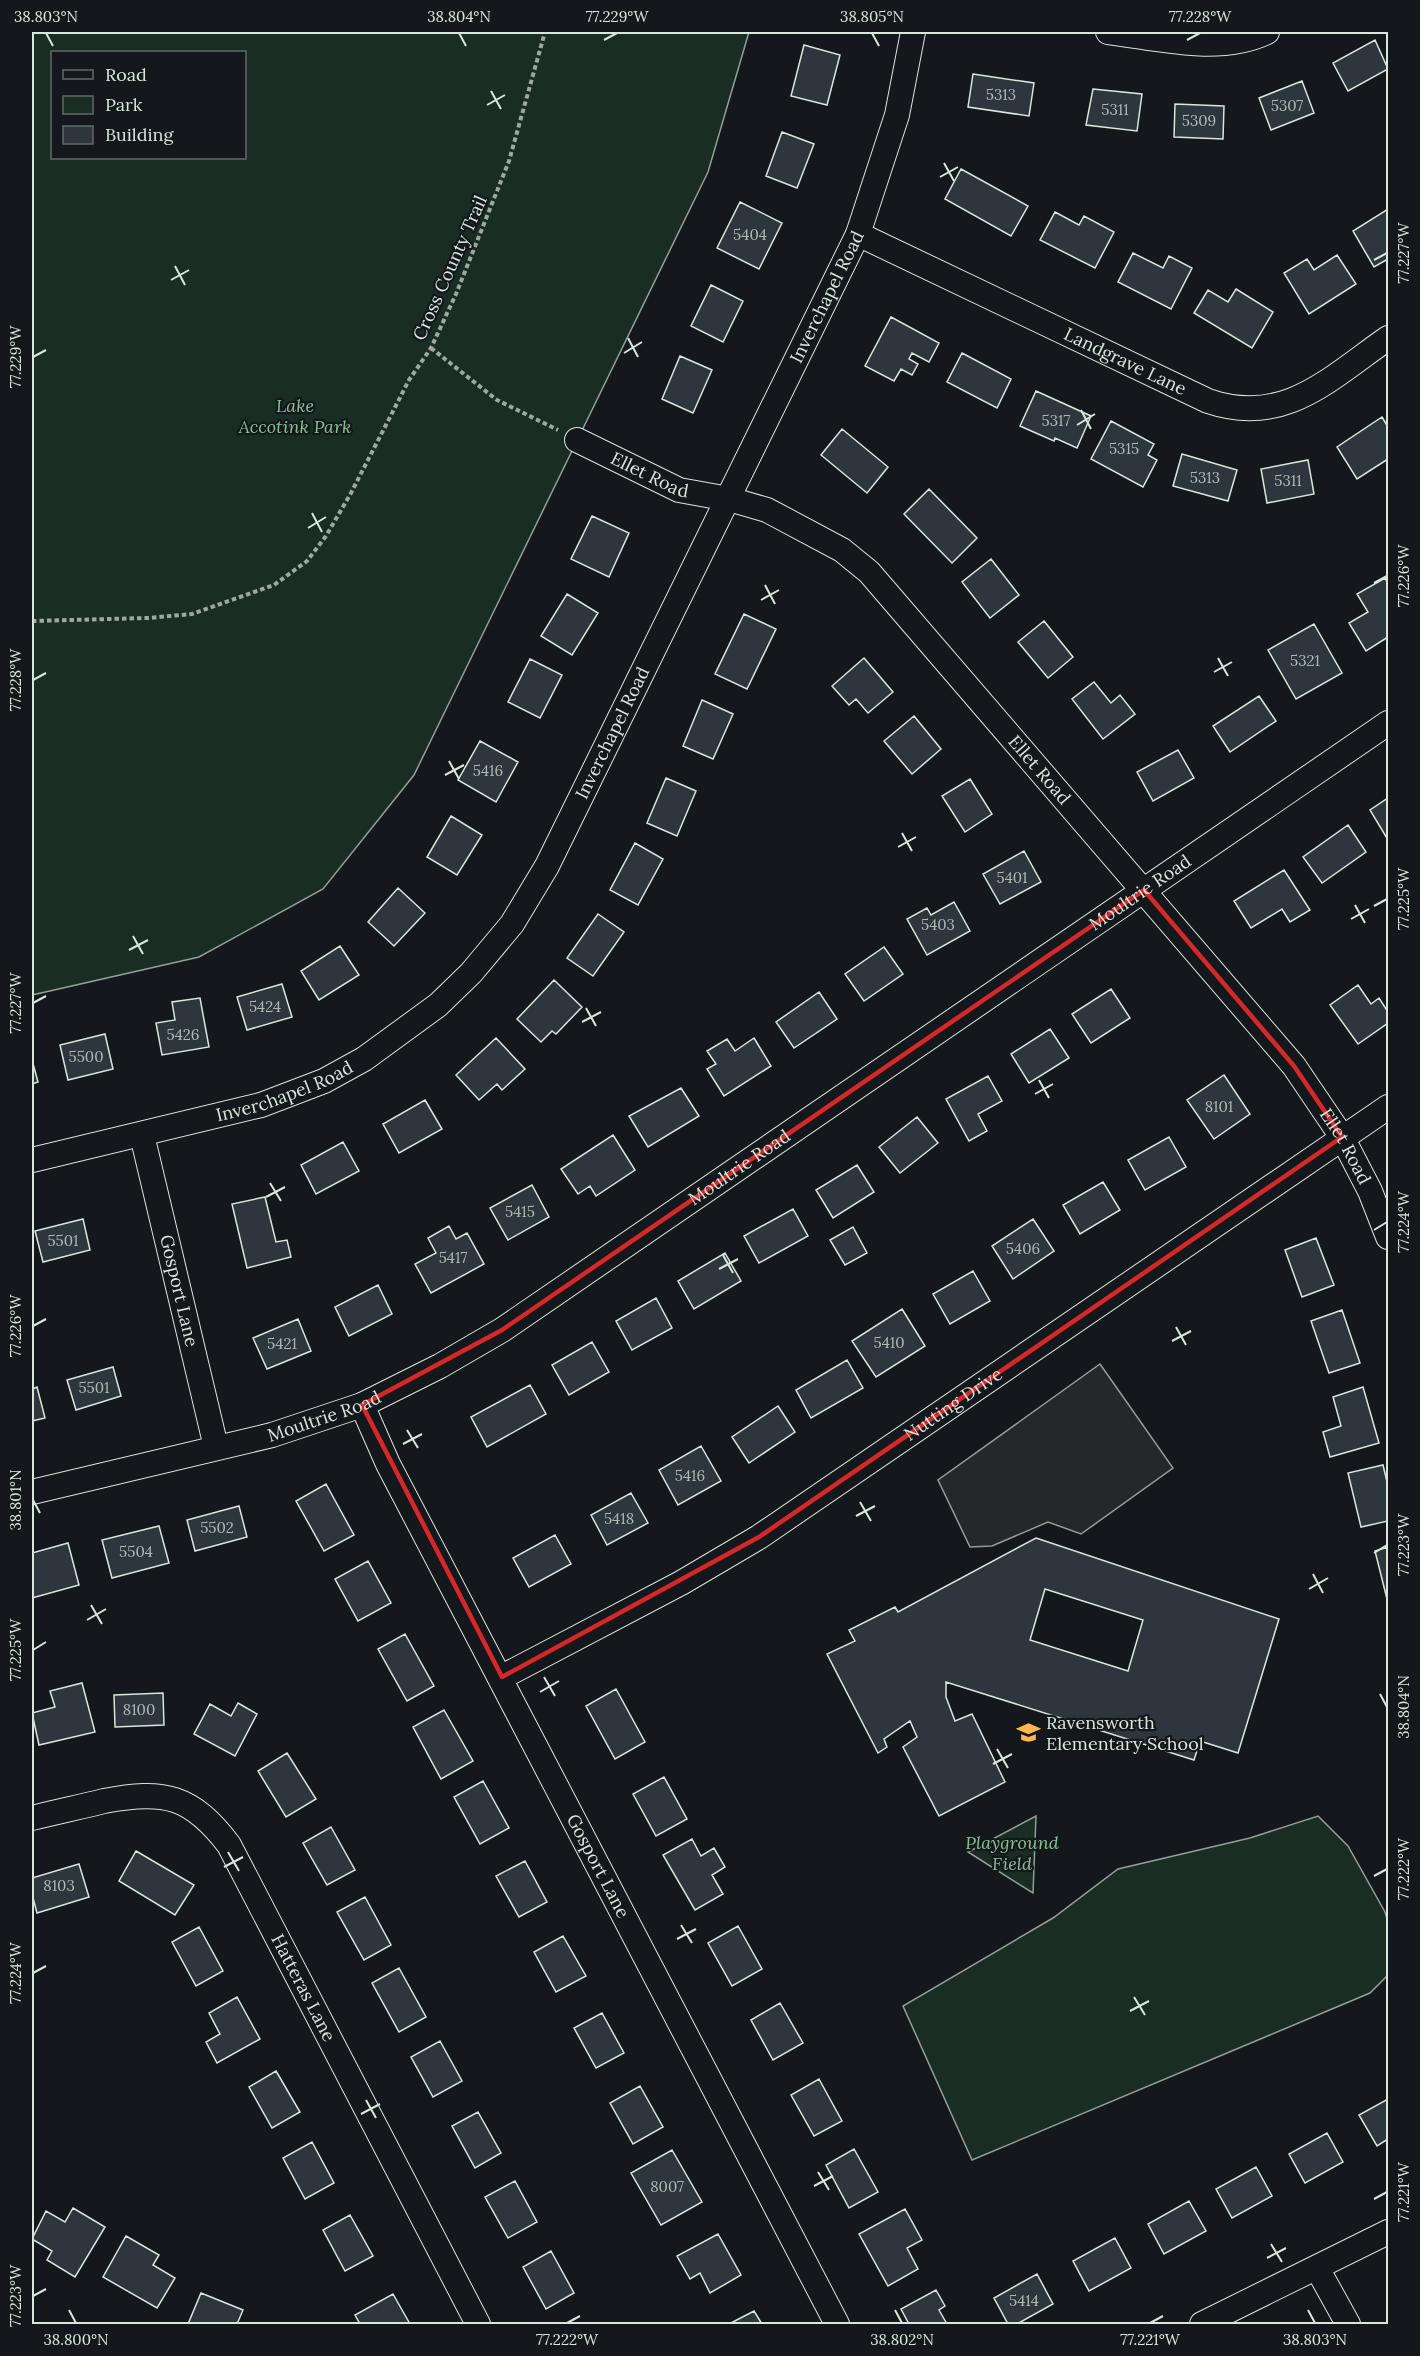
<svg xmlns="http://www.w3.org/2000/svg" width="1420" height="2356" viewBox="0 0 1420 2356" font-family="Lora,serif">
	<rect width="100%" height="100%" fill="#14181c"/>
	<!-- green -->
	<path fill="#1a2d24" stroke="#939e99" stroke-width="1.5" fill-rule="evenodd" d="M32,32H749L708,172L414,775L323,889L199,957L32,995ZM52,52H244V158H52Z
		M1036,1816L1033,1893L968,1852Z
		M1318,1816L1348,1846L1385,1912L1388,1922V1975L1370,1993L972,2160L903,2006L1053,1918L1118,1869L1250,1838Z"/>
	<!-- parking -->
	<path fill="#24282b" stroke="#939e99" stroke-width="1.5" d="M1100,1364L1173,1468L1081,1534L1048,1522L992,1546L970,1547L938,1480Z"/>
	<!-- building -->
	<path fill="#2c363c" stroke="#d8e6dc" stroke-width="1.5" fill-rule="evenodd" d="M1375,40L1388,69L1348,91L1333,63Z
		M804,45L840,55L827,105L791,96Z
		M973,74L1034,83L1029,116L968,107Z
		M1302,81L1314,113L1271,130L1259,98Z
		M1093,89L1142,94L1137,131L1086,125Z
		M1175,104L1224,106L1223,139L1174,137Z
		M782,132L814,144L797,188L766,176Z
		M961,169L1028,206L1011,236L945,199Z
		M740,202L782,223L759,269L717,248Z
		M1388,209V259L1374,267L1353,231Z
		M1055,212L1079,225L1084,216L1114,232L1095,268L1040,240Z
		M1133,253L1163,268L1169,256L1192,268L1171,309L1118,282Z
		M1337,255L1356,284L1309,314L1284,273L1307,259L1314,270Z
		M711,285L743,301L723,342L691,326Z
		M1236,289L1273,312L1252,348L1194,313L1208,290L1228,302Z
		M891,317L939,343L929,362L912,353L909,359L918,364L912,375L901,369L894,381L865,366Z
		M962,353L1011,379L997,408L947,382Z
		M680,356L712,370L693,413L662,399Z
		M1036,391L1091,416L1077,448L1055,438L1054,441L1020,426Z
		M1382,417L1388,427V459L1357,479L1337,447Z
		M1111,421L1154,444L1148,455L1157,460L1143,487L1091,459Z
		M842,429L888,467L867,493L821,455Z
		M1182,454L1237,470L1228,501L1173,486Z
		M1308,460L1314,494L1267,503L1261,469Z
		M929,489L977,538L952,563L904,514Z
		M592,516L629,533L609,577L571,559Z
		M991,559L1019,595L990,618L962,582Z
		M1385,578L1388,584V637L1366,651L1349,623L1368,612L1357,594Z
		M567,594L598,613L572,655L541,636Z
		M744,614L776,629L747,689L715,674Z
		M1044,621L1073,657L1048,678L1018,642Z
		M1314,624L1342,673L1296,699L1268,650Z
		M864,658L893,692L868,713L856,699L849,705L832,686Z
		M530,659L562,675L540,718L508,702Z
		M1094,682L1111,703L1120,695L1135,714L1103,739L1072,699Z
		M1259,696L1276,721L1230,752L1213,726Z
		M702,700L733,714L713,759L683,746Z
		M914,716L941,749L912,774L884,741Z
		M480,741L518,762L496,802L458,780Z
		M1178,750L1194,778L1153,801L1137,772Z
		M666,778L696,791L677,836L647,823Z
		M970,779L992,814L965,832L942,796Z
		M1388,798V840L1370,810Z
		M451,816L482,835L457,875L427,857Z
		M1348,825L1366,852L1322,883L1303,857Z
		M635,843L663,859L638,905L610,890Z
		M1024,851L1041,882L1000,904L983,874Z
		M1284,870L1310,910L1290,922L1282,909L1251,928L1234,901Z
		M398,888L425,913L394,946L368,922Z
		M954,902L970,931L927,955L907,919L927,908L931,915Z
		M598,914L624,932L593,976L567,958Z
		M340,946L359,975L319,1000L301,971Z
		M884,947L903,974L864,1001L845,974Z
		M554,980L582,1007L556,1034L552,1031L541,1042L517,1019Z
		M282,984L292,1017L247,1030L237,997Z
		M1358,985L1371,1004L1379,998L1388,1012V1023L1358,1044L1330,1005Z
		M1111,989L1130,1018L1091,1043L1072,1014Z
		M819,992L837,1019L794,1048L776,1022Z
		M200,998L209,1047L162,1055L156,1023L175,1020L172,1002Z
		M1050,1029L1069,1058L1029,1083L1011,1054Z
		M105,1034L113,1069L68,1080L60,1045Z
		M496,1038L525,1069L502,1090L497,1084L479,1100L456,1075Z
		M754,1038L771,1066L724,1096L707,1069L716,1064L707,1051L727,1039L735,1051Z
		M32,1060L38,1082L32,1084Z
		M1224,1075L1250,1114L1214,1139L1187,1100Z
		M988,1076L1002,1101L978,1114L987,1131L969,1141L946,1099Z
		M681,1088L699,1116L648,1147L629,1116Z
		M425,1100L442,1129L399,1153L383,1124Z
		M917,1117L938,1143L900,1173L879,1147Z
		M613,1135L635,1170L596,1196L590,1186L578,1194L561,1169Z
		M1169,1137L1186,1167L1145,1190L1128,1160Z
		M343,1142L359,1171L316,1194L301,1165Z
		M857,1165L874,1192L833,1218L816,1190Z
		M1103,1182L1120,1210L1080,1234L1063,1205Z
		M532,1185L549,1217L508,1240L490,1208Z
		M265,1197L276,1242L287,1240L291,1257L247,1268L232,1204Z
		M793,1209L808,1236L759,1263L744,1236Z
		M83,1219L90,1250L43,1262L35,1231Z
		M1033,1219L1054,1251L1013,1279L992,1246Z
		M449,1226L456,1239L467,1233L484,1264L431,1293L415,1264L436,1253L428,1238Z
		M853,1227L867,1253L845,1265L830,1240Z
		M1316,1238L1334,1285L1302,1297L1285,1250Z
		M725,1253L741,1281L694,1309L678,1281Z
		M973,1271L990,1301L950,1324L933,1294Z
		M378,1285L392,1314L349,1336L335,1307Z
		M656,1298L672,1328L632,1350L616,1321Z
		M902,1309L925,1346L876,1377L852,1341Z
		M1342,1310L1360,1363L1329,1373L1311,1321Z
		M298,1319L311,1351L267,1369L253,1338Z
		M592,1342L609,1372L569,1395L552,1365Z
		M847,1360L863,1388L811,1418L796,1390Z
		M113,1367L121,1396L76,1410L67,1380Z
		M530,1385L546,1414L487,1447L471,1417Z
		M37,1387L45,1418L32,1421V1389Z
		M1363,1387L1379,1443L1330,1457L1323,1432L1341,1426L1333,1397Z
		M778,1406L795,1432L749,1463L732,1437Z
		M701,1446L721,1481L678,1505L659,1470Z
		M1383,1465L1388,1486V1521L1361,1527L1348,1473Z
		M326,1484L354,1535L324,1551L296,1501Z
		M631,1493L648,1523L607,1545L591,1515Z
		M239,1506L247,1537L195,1551L187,1520Z
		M159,1526L169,1563L112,1578L102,1540Z
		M555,1535L571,1564L529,1587L513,1558Z
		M1036,1538L1279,1619L1238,1753L1200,1741L1194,1760L946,1682V1697L955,1721L972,1714L1005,1782L939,1816L903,1747L917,1737L910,1721L884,1739L887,1747L878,1753L827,1654L855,1641L849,1630L895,1607L898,1612ZM1045,1589L1143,1620L1128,1671L1030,1640Z
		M68,1543L79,1585L32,1598V1553Z
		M1388,1547V1603L1375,1551Z
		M368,1561L391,1603L358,1621L335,1579Z
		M405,1634L434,1686L407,1701L378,1649Z
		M82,1683L95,1732L39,1745L32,1713L55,1707L50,1691Z
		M616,1689L645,1742L615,1759L586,1706Z
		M163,1693L164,1725L115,1727L114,1695Z
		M238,1703L257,1714L235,1756L194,1734L210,1704L231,1716Z
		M444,1710L473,1761L441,1779L413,1727Z
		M287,1753L316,1799L286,1817L258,1771Z
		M664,1777L687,1819L656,1836L633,1794Z
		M483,1781L509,1828L480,1844L454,1797Z
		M331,1827L355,1870L327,1885L303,1843Z
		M692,1839L701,1856L714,1848L725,1867L712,1875L723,1894L695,1910L663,1855Z
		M136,1851L194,1885L175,1915L119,1881Z
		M525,1861L547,1902L519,1917L496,1876Z
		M79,1864L89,1897L37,1913L32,1894V1878Z
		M365,1897L391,1945L364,1960L337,1912Z
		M738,1926L762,1969L732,1986L708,1943Z
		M199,1927L223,1971L196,1986L172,1942Z
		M563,1936L586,1976L556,1992L534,1952Z
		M399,1968L426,2017L399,2032L372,1983Z
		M237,1997L260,2039L217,2063L206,2042L220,2034L209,2013Z
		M780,2003L803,2043L773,2060L751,2020Z
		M602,2013L624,2053L596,2068L574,2028Z
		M440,2041L462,2081L433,2097L411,2057Z
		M276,2071L300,2112L272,2128L249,2087Z
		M819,2079L842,2121L814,2136L791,2095Z
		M640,2086L663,2127L633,2144L610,2103Z
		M1388,2099V2139L1377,2146L1359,2115Z
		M478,2112L501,2153L475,2168L452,2126Z
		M1327,2133L1343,2162L1305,2183L1289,2154Z
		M312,2142L334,2183L305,2199L283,2158Z
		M854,2149L878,2192L849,2208L826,2165Z
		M672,2150L702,2202L661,2225L631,2173Z
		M1256,2167L1272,2196L1232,2218L1216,2189Z
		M515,2181L537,2222L508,2238L485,2197Z
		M1189,2201L1206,2231L1164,2254L1148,2224Z
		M73,2208L105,2227L75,2277L47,2260L52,2251L32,2239L46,2211L65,2222Z
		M905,2209L922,2240L907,2248L918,2269L888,2286L859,2234Z
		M350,2215L373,2256L345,2271L323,2230Z
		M718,2234L741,2275L710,2293L700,2273L690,2279L677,2256Z
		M126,2236L159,2255L153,2265L175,2278L157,2308L103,2277Z
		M1115,2238L1131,2268L1089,2291L1073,2261Z
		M551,2251L574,2293L546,2309L523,2267Z
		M1037,2274L1053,2304L1017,2324H1008L994,2298Z
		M936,2290L945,2306L939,2310L947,2324H909L901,2309Z
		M201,2293L243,2310L237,2324H188Z
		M393,2294L410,2324H360L355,2315Z
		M754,2311L762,2324H729Z"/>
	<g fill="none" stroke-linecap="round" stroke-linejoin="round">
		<defs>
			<g id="minor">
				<path d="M1108,32C1158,38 1219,55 1267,32"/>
				<path id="s1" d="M858,234L1208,401C1284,427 1329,379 1388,338"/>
				<path id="s2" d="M577,440L679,490L729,499L767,510L842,550L869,572L1294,1066L1342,1137L1370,1191L1388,1237"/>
				<path id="s3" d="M142,1135L216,1447"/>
				<path id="s4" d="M32,1160L261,1105L324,1081L364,1059L438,1005L471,973L512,924L547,866L858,234L897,115L913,32"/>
				<path id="s5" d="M362,1405L388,1464L837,2324"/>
				<path id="s6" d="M32,1492L272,1435L362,1405L440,1366L502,1330L1388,723"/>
				<path id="s7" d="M502,1677L681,1583L759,1537L1388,1107"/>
				<path id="s8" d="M32,1818C56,1812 80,1807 104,1801C164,1789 192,1796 229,1845L478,2324"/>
				<path d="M1317,2268L1348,2324"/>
				<path d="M1202,2324L1388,2232"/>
			</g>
		</defs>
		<!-- minor casing -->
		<use href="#minor" stroke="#d8e6dc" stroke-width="26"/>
		<!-- path -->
		<path stroke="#9da8a2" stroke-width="4" stroke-dasharray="4.5 3" stroke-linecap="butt" d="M431,348L497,400L558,430
			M32,621L148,618L192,614L274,585L307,561L326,536L351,493L409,380L431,348L456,294L509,161L545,32"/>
		<!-- minor -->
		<use href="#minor" stroke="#14181c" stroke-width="24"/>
	</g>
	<!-- marked area -->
	<path fill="none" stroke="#d62828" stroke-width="4.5" stroke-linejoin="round" d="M1144,890L1294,1066L1342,1137L759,1537L502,1677L362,1405L502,1330Z"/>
	<!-- ticks -->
	<path fill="none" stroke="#d8e6dc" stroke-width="2" d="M46,33L53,46M459,33L466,46M872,33L879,46M604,40L617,33M1187,40L1200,33M491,91L501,109M487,105L505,95M944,163L954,181M940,177L958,167M1374,260L1387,253M175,266L185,285M171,280L189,270M628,338L638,357M624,353L642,342M33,357L46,350M1081,410L1091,429M1077,425L1095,414M312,513L322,532M308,528L326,517M1374,583L1387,576M765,585L775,604M761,600L779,590M1218,658L1228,676M1214,672L1232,662M33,680L46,673M449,761L459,779M445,775L464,765M902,833L912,851M898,847L916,837M1355,905L1365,923M1374,906L1387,899M1351,919L1369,909M133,936L143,954M129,950L148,940M33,1003L46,996M586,1008L596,1026M582,1022L601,1012M1039,1080L1049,1098M1035,1094L1053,1084M270,1183L281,1201M266,1197L285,1187M1374,1230L1387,1222M723,1255L733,1273M719,1269L738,1259M33,1326L46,1319M1176,1327L1186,1345M1172,1341L1191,1331M407,1430L418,1448M403,1444L422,1434M33,1500L40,1513M860,1502L871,1521M856,1516L875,1506M1374,1553L1387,1545M1313,1574L1323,1593M1309,1589L1328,1578M91,1605L102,1624M87,1620L106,1609M33,1650L46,1642M544,1677L555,1696M540,1692L559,1681M1380,1694L1387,1707M997,1749L1008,1768M993,1764L1012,1754M228,1852L239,1871M224,1867L243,1857M1374,1876L1387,1869M681,1925L692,1943M677,1939L696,1929M33,1973L46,1966M1134,1997L1145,2015M1130,2011L1149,2001M366,2100L376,2118M361,2114L380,2104M818,2172L829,2190M814,2186L833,2176M1374,2199L1387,2192M1271,2244L1282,2262M1267,2258L1286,2248M33,2296L46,2289M69,2310L76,2323M895,2310L902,2323M1308,2310L1315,2323M567,2323L580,2316M1150,2323L1163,2316"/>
	<!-- icons -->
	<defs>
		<symbol id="school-bare" viewBox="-9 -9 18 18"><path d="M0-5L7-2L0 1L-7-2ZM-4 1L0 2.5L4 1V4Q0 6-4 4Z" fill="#ffb74d" stroke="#14181c" stroke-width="2.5" paint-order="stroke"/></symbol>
	</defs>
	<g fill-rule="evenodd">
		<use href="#school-bare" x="1012" y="1716" width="33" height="33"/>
	</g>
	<g text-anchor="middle" stroke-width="4.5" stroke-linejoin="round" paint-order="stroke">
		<!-- number labels -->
		<g font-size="15" fill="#adbab4">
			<text x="1001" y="100">5313</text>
			<text x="1287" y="111">5307</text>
			<text x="1115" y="115">5311</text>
			<text x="1199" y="126">5309</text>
			<text x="750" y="240">5404</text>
			<text x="1056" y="426">5317</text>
			<text x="1124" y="454">5315</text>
			<text x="1205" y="483">5313</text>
			<text x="1288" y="486">5311</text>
			<text x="1305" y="666">5321</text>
			<text x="488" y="776">5416</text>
			<text x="1012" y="883">5401</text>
			<text x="938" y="930">5403</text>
			<text x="265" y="1012">5424</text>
			<text x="183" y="1040">5426</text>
			<text x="86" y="1062">5500</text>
			<text x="1219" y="1112">8101</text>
			<text x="520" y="1217">5415</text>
			<text x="63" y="1246">5501</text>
			<text x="1023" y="1254">5406</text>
			<text x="453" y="1263">5417</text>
			<text x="889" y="1348">5410</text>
			<text x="282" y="1349">5421</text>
			<text x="94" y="1393">5501</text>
			<text x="690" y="1481">5416</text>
			<text x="619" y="1524">5418</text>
			<text x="217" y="1533">5502</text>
			<text x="136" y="1557">5504</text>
			<text x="139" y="1715">8100</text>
			<text x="59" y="1891">8103</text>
			<text x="667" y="2192">8007</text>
			<text x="1024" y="2306">5414</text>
		</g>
		<!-- street labels -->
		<g font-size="18" fill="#d8e6dc" stroke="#14181c">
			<text transform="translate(450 268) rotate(-66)" y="6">Cross County Trail</text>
			<text dy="6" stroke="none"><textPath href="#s4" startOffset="1252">Inverchapel Road</textPath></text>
			<text dy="6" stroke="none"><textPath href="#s1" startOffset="296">Landgrave Lane</textPath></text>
			<text dy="6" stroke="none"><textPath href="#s2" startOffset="81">Ellet Road</textPath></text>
			<text dy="6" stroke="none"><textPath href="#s4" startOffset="766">Inverchapel Road</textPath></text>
			<text dy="6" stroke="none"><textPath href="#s2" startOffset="585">Ellet Road</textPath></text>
			<text dy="6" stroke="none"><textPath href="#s6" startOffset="1274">Moultrie Road</textPath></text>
			<text dy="6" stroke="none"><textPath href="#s4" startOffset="262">Inverchapel Road</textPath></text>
			<text dy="6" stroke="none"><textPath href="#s2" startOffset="1071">Ellet Road</textPath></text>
			<text dy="6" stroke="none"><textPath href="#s6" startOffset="788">Moultrie Road</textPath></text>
			<text dy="6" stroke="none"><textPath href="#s3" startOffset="160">Gosport Lane</textPath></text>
			<text dy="6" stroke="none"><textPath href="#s7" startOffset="528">Nutting Drive</textPath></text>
			<text dy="6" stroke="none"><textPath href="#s6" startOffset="302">Moultrie Road</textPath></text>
			<text dy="6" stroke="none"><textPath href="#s5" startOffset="518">Gosport Lane</textPath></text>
			<text dy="6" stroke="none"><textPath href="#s8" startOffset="378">Hatteras Lane</textPath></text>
		</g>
		<!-- park labels -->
		<g font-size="18" font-style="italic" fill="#8ac095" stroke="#14181c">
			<text x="295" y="412">Lake<tspan x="295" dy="21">Accotink Park</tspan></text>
			<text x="1012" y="1849">Playground<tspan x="1012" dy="21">Field</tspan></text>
		</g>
		<!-- poi labels -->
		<g font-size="18" fill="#d8e6dc" stroke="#14181c" text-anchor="start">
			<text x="1046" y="1729">Ravensworth<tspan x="1046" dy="21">Elementary School</tspan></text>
		</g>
	</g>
	<!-- border -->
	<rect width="1420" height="2356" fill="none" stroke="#14181c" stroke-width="66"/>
	<!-- legend -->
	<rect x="51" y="51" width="195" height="108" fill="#14181c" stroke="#626a69" stroke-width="1.5"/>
	<rect x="63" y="70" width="30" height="9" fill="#14181c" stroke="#626a69" stroke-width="1.5"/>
	<text x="105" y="81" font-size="18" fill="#d8e6dc">Road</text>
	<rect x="63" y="96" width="30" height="18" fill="#1a2d24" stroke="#626a69" stroke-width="1.5"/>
	<text x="105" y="111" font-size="18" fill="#d8e6dc">Park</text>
	<rect x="63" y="126" width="30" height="18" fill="#2c363c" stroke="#626a69" stroke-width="1.5"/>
	<text x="105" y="141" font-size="18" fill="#d8e6dc">Building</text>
	<rect x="33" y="33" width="1354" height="2290" fill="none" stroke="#d8e6dc" stroke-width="2"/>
	<g font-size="15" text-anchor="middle" fill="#d8e6dc">
		<text x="46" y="22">38.803°N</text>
		<text x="459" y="22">38.804°N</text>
		<text x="617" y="22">77.229°W</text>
		<text x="872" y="22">38.805°N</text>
		<text x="1200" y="22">77.228°W</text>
		<text transform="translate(1404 253) rotate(-90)" y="5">77.227°W</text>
		<text transform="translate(16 357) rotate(-90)" y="5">77.229°W</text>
		<text transform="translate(1404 576) rotate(-90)" y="5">77.226°W</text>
		<text transform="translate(16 680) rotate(-90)" y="5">77.228°W</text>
		<text transform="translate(1404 899) rotate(-90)" y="5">77.225°W</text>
		<text transform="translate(16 1003) rotate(-90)" y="5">77.227°W</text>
		<text transform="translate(1404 1222) rotate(-90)" y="5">77.224°W</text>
		<text transform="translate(16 1326) rotate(-90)" y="5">77.226°W</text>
		<text transform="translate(16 1500) rotate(-90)" y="5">38.801°N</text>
		<text transform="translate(1404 1545) rotate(-90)" y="5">77.223°W</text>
		<text transform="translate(16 1650) rotate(-90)" y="5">77.225°W</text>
		<text transform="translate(1404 1707) rotate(-90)" y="5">38.804°N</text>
		<text transform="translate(1404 1869) rotate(-90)" y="5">77.222°W</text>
		<text transform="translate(16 1973) rotate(-90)" y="5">77.224°W</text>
		<text transform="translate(1404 2192) rotate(-90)" y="5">77.221°W</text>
		<text transform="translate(16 2296) rotate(-90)" y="5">77.223°W</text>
		<text x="76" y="2345">38.800°N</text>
		<text x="567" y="2345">77.222°W</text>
		<text x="902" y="2345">38.802°N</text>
		<text x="1150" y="2345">77.221°W</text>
		<text x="1315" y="2345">38.803°N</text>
	</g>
</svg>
